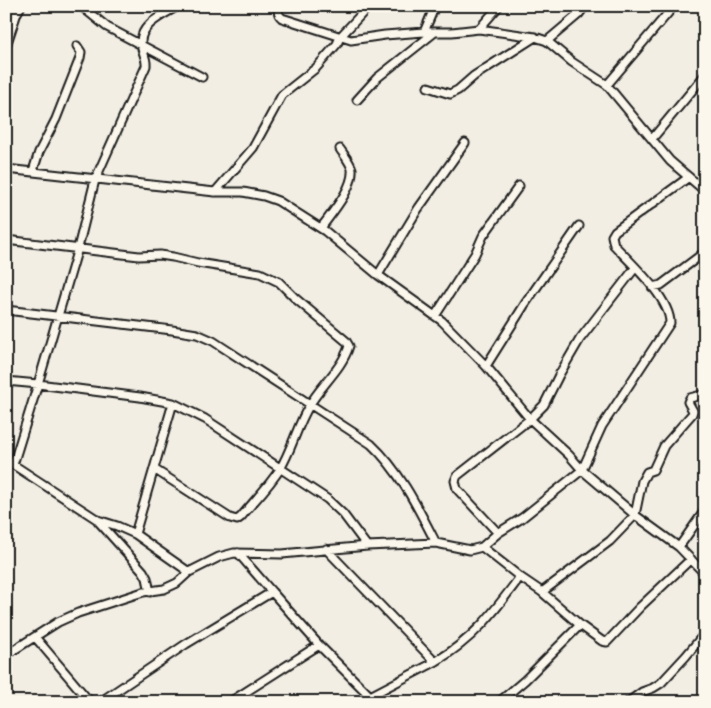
<svg xmlns="http://www.w3.org/2000/svg" width="711" height="708" viewBox="0 0 711 708" font-family="'Playpen Sans',sans-serif">
	<rect width="100%" height="100%" fill="#f2eee4"/>
	<filter id="ink" filterUnits="userSpaceOnUse"><feTurbulence type="fractalNoise" baseFrequency=".02" numOctaves="2"/><feDisplacementMap in="SourceGraphic" scale="10" xChannelSelector="R" yChannelSelector="G"/><feConvolveMatrix kernelMatrix="1 2 1 2 8 2 1 2 1" color-interpolation-filters="sRGB"/></filter>
	<g filter="url(#ink)">
		<g fill="none" stroke-linecap="round" stroke-linejoin="round">
			<defs>
				<path id="street" d="M81,6L107,27L202,77
					M280,6C277,10 278,15 282,18L351,40L385,35L424,32H452L479,29L535,37L547,41L572,62L607,85L670,161L705,191
					M6,10L17,13
					M479,29L499,6
					M424,32L435,6
					M547,41L579,14L585,6
					M6,46L17,13L21,6
					M607,85L674,6
					M428,87L450,94L458,90L474,76L535,37
					M357,100L377,78L435,32
					M652,139L705,75
					M6,169L215,192H243L264,196L278,201L325,231L378,275L442,321L486,366L530,419L569,455L582,470L635,515L679,547L705,574
					M33,171L39,152L56,119L80,58L81,52L77,46
					M215,192L253,148L282,95L316,68L337,44L340,37L369,6
					M321,228C331,214 354,188 352,169C350,162 344,155 340,149
					M6,240L139,256L160,255L173,257L198,263L260,273L279,282L296,299L346,341L349,346C342,369 320,386 309,406C297,426 292,449 280,469C269,486 254,501 241,517L237,520L230,518L154,469
					M378,275L418,209L465,143
					M652,287L661,285L705,252
					M6,310L172,330L197,334L213,341L371,444C400,471 418,508 436,543
					M435,316L475,254L483,236L519,186
					M486,366L525,304L579,226
					M6,381L38,384L78,248L95,180L146,66C147,57 141,51 141,43C140,24 165,14 178,6
					M6,460L98,520L117,526L135,534L189,572L177,583L164,589L143,592L78,613L58,622L6,655
					M13,465L38,384L140,397L173,403
					M98,521L143,571L147,578L150,592
					M498,533L457,489L455,481L457,476L530,419L544,405L559,375L580,339L635,268
					M135,534L173,403L205,419L327,499L343,514L367,546
					M679,547L705,510
					M326,549L435,662L370,696L380,702
					M189,572L219,557L234,553L282,554L367,546L436,543L470,550L482,547L498,533L522,518L582,470L602,426L670,323C670,298 631,263 614,245L612,236L615,231L689,177
					M542,592L610,541L635,515L642,481L647,472L653,470L664,446L692,414L693,411L688,402L690,398L705,394
					M580,625L602,641L607,642L640,607L691,559
					M35,637L90,702
					M319,645L370,696L361,702
					M435,662C475,638 493,613 520,577L482,547
					M100,702L186,644L272,592L238,553
					M230,702L319,645L272,592
					M499,702L525,680L580,625L542,592L520,577
					M628,702L642,692L653,688L661,683L686,656L705,633"/>
			</defs>
			<!-- street casing -->
			<use href="#street" stroke="#1c1c1c" stroke-width="11"/>
			<!-- street -->
			<use href="#street" stroke="#fbf7ec" stroke-width="7"/>
		</g>
	</g>
	<!-- margin -->
	<rect width="711" height="708" fill="none" stroke="#fbf7ec" stroke-width="25"/>
	<rect x="12" y="12" width="686" height="683" fill="none" stroke="#1c1c1c" stroke-width="2" filter="url(#ink)"/>
</svg>
